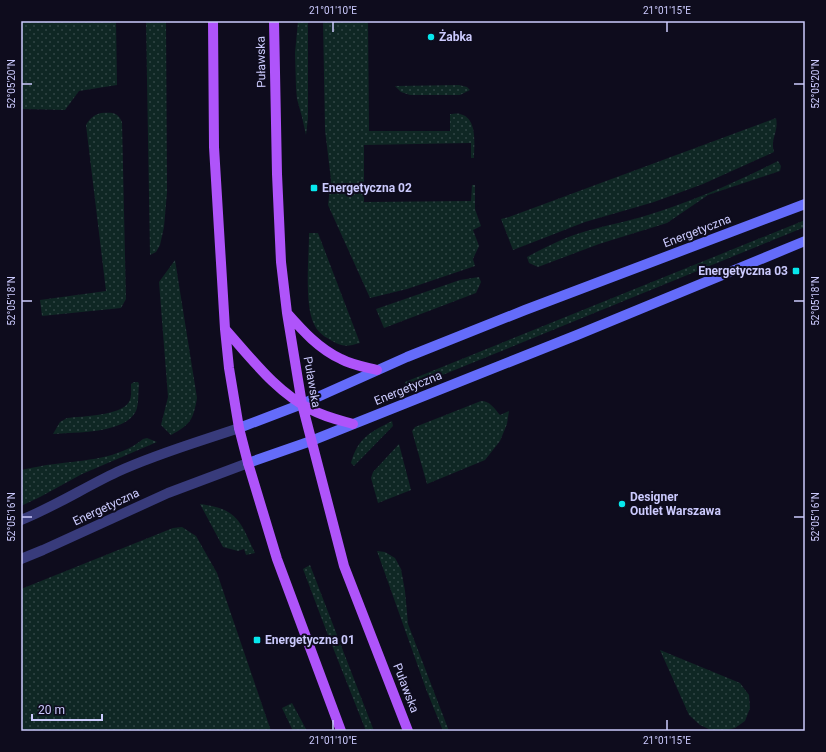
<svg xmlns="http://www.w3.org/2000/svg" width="826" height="752" viewBox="0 0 826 752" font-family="Roboto,sans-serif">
	<defs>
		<pattern id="grass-dots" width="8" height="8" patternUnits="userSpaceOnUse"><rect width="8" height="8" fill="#0f2724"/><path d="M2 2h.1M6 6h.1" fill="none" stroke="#314545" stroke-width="1.8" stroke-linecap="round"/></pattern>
	</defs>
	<rect width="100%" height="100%" fill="#0e0c1d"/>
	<!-- grass -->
	<path fill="url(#grass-dots)" d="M21,21H116L117,85L79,91L65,110L21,109Z
		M146,21H166L167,192L164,227L160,245L156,252L150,255Z
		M298,21H308V118L306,135L302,117L297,99L296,88L295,53Z
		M323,21H368L369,131H450V114C453,114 458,113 460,114C478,118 474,144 474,158H471V143L364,145V202L471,201L472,185H475V209L481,226L473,230L479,246L473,259L475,266L407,289L370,298L328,205L331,180L325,130Z
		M459,85L467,87L470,90L460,95H410L401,92L395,86Z
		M101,113C111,113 117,111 122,122L126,299L121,308L42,316L40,300L106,291L86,125C90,118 94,115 101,113Z
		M776,118C779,132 770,138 774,152L703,184L654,202L585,222L513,250L501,219L509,217Z
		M778,161L781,166L780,171L708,195L667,223L599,244L538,267L529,263L527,257C544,248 561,239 580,233C602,226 626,222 648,215C693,201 736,182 778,161Z
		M805,220V227L408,389L405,382Z
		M309,233H318L360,343C346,347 342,347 329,339C323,336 317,331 314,324C304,304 309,257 309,233Z
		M175,260L197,398C193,420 191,424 171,435L161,425L168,397L159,282Z
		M479,277L481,282L476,293L384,328L376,309L460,280Z
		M134,382H138L139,384C138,392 139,404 136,411C125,434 75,432 53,434L60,422L67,418C82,416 120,416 129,402C132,398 131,389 131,384Z
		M481,401C490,401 494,408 500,415L509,411L507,424L500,441L485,460L427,484L412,431L415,427Z
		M392,421L393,426L354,466L351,463C358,437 371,432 392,421Z
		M143,439L147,438L157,442L82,474L40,497L21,506V470C32,468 43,465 55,464C85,460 119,459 143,439Z
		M399,444L411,490L378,503L371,478L373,472Z
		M200,504C238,509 240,521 255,553L246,555L244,549L238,551L223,547Z
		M182,527L196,536L217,573L271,731H21V589L173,528Z
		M377,551L385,552L395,558L401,569L405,591L408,624L449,731H443L426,689Z
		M310,565L374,731H366L326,630L303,569Z
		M660,650L740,683L749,695L750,708L745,721L735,728L726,730H711L700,725L689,715Z
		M292,703L307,731H293L282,708Z"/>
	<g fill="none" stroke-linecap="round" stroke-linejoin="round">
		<!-- street -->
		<path stroke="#383b7b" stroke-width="10" d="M21,520C54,507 85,487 117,472C156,454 198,442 239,428
			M21,559L43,550L168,493L248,463"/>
		<!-- secondary -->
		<path stroke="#646cfa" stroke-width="10" d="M239,428L302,404L407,357L525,310L805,204
			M248,463L311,441L577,335L805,241"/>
		<!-- primary -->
		<path stroke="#af54fa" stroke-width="10" d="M213,21L214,147L225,329L229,368L239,428L248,463L277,559L341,731
			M274,21L277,174L281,262L287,313L302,404L344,566L408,731
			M287,313C303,331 319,349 341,359C352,365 365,367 377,370
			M225,329C251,358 276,392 312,410C325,417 339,420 353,424"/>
	</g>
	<!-- ticks -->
	<path fill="none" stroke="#cbcafd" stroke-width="1.5" d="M333,22V32M667,22V32M22,84H32M794,84H804M22,301H32M794,301H804M22,517H32M794,517H804M333,720V730M667,720V730"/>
	<!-- markers -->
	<g fill="#07e7ec" stroke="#0e0c1d" stroke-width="1.5">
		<circle cx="431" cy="37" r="4"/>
		<rect x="310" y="184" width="8" height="8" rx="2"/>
		<rect x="792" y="267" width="8" height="8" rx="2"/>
		<circle cx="622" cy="504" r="4"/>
		<rect x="253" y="636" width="8" height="8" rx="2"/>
	</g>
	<g text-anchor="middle" stroke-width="4" stroke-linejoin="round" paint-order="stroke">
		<!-- poi labels -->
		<g font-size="12" font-weight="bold" fill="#cbcafd" stroke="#0e0c1d" text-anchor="start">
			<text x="439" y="41">Żabka</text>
			<text x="322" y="192">Energetyczna 02</text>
			<text x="788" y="275" text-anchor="end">Energetyczna 03</text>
			<text x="630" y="501">Designer<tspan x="630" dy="14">Outlet Warszawa</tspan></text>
			<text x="265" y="644">Energetyczna 01</text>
		</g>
		<!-- street labels -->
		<g font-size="12" fill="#cbcafd" stroke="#0e0c1d">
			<text transform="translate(261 62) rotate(-91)" y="4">Puławska</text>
			<text transform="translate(697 231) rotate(-21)" y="4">Energetyczna</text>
			<text transform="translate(312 382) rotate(80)" y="4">Puławska</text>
			<text transform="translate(408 388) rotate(-22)" y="4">Energetyczna</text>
			<text transform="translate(106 507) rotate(-25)" y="4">Energetyczna</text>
			<text transform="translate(406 688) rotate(69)" y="4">Puławska</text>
		</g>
	</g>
	<!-- border -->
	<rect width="826" height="752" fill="none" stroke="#0e0c1d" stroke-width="44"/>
	<!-- scale -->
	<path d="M32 714v6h70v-6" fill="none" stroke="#cbcafd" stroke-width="2"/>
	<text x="38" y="714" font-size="12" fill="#cbcafd" stroke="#0e0c1d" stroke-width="3" paint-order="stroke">20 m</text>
	<rect x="22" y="22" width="782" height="708" fill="none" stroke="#cbcafd" stroke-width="1.5"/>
	<g font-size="10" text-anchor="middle" fill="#cbcafd">
		<text x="333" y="14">21°01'10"E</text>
		<text x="667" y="14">21°01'15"E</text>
		<text transform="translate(11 84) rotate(-90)" y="4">52°05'20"N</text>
		<text transform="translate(815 84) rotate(-90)" y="4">52°05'20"N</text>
		<text transform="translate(11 301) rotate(-90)" y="4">52°05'18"N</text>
		<text transform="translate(815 301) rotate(-90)" y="4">52°05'18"N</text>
		<text transform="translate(11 517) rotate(-90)" y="4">52°05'16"N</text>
		<text transform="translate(815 517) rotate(-90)" y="4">52°05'16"N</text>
		<text x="333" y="744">21°01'10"E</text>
		<text x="667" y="744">21°01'15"E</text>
	</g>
</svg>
